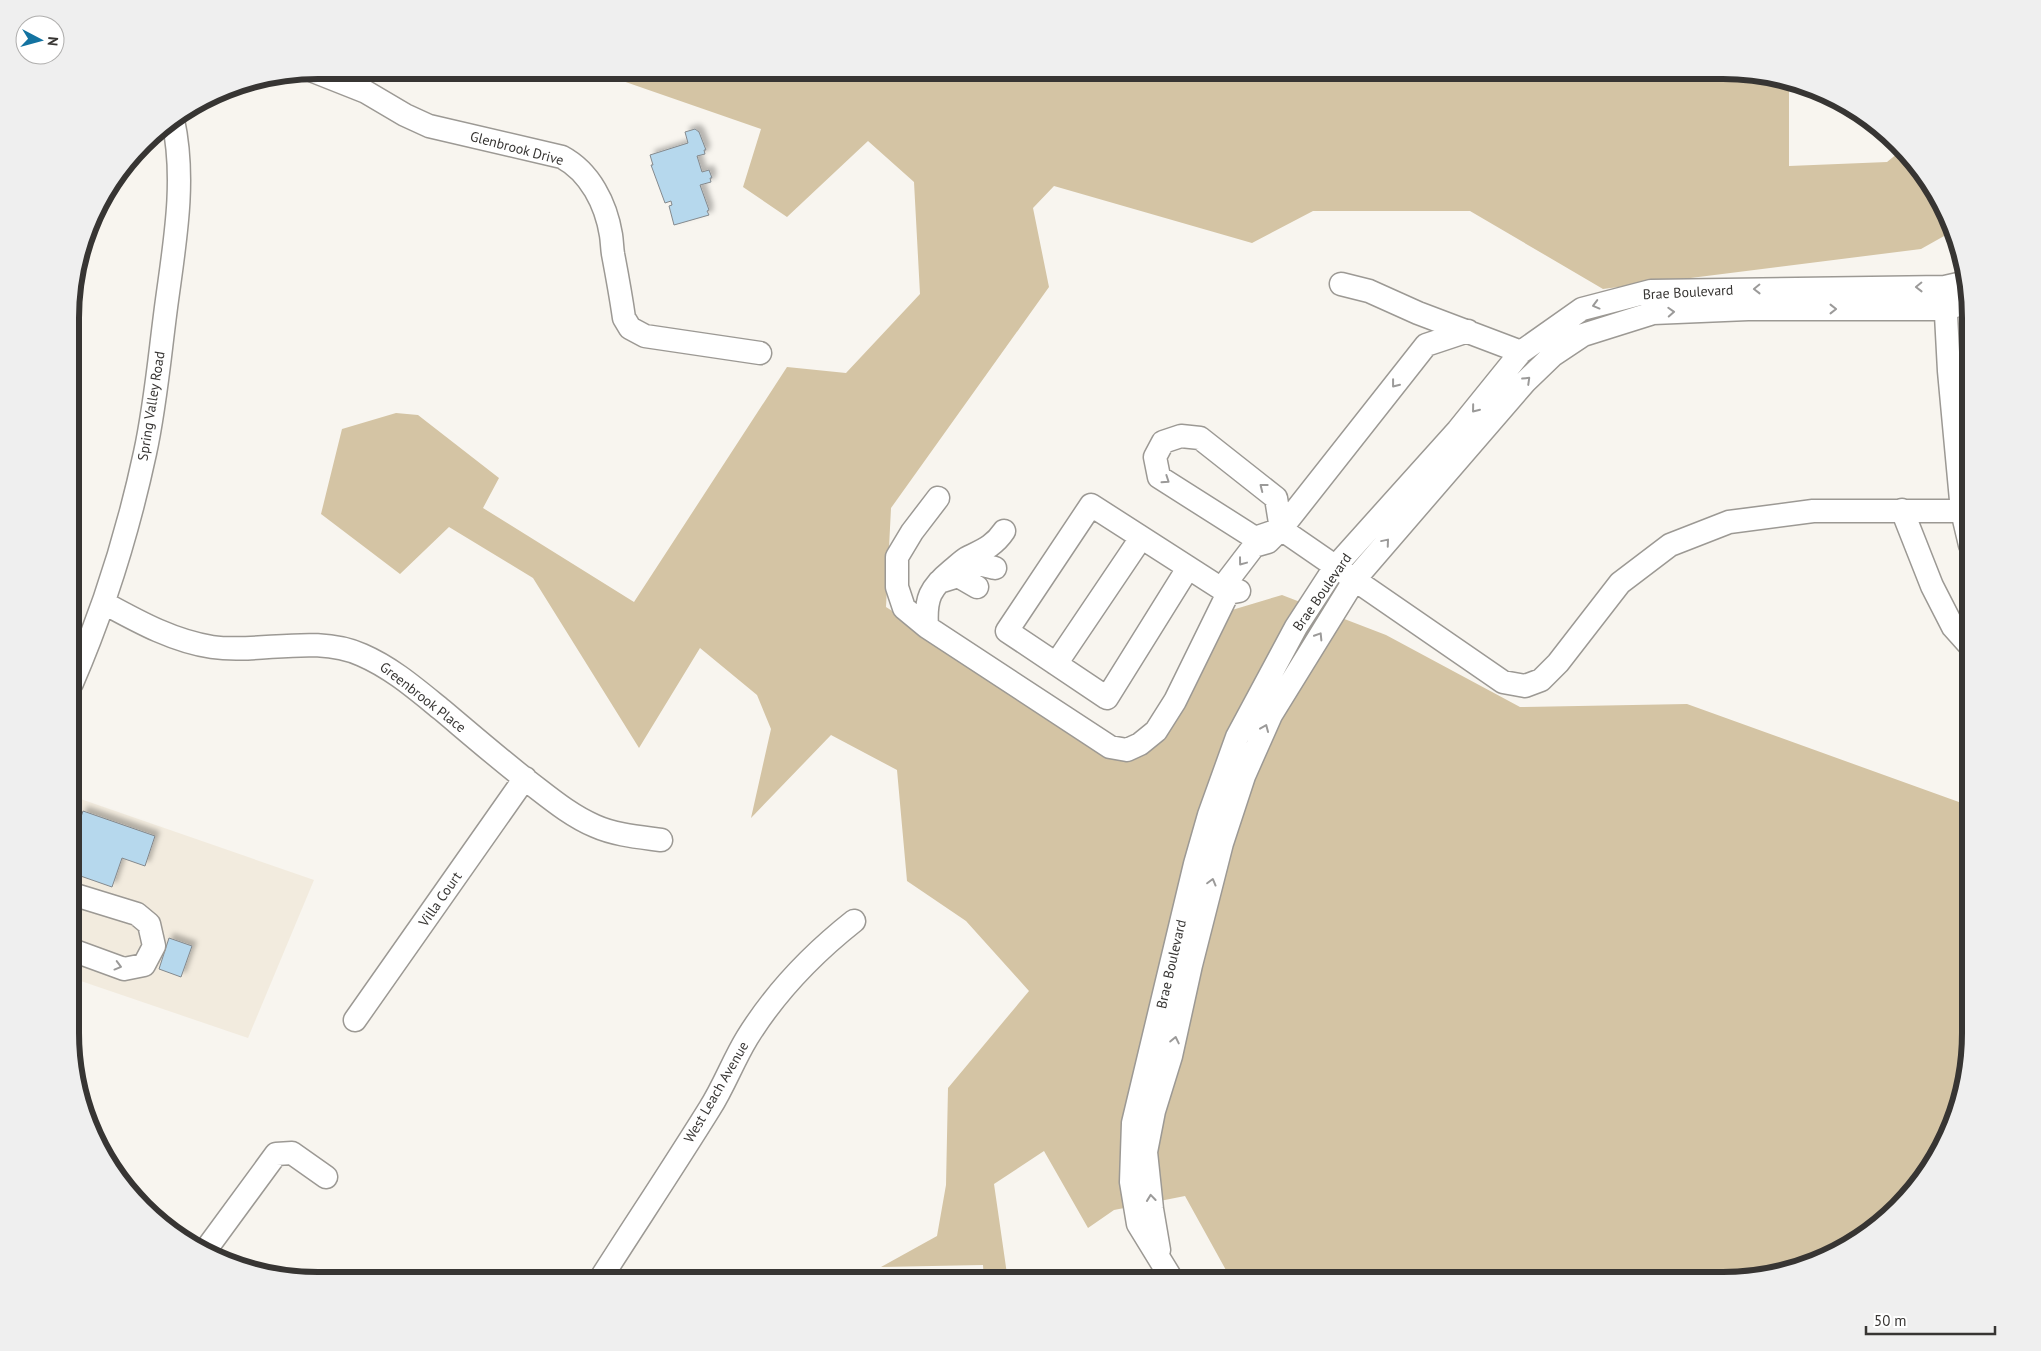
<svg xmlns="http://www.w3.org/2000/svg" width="2041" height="1351" viewBox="0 0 2041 1351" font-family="'PT Sans',sans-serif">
	<defs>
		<filter id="shadow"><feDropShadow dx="4.5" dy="-4.5" stdDeviation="2.5" flood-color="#0004"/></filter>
	</defs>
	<rect width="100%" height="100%" fill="#f8f5ef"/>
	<!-- built -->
	<path fill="#f2ebde" d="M72,796L314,880L248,1038L72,978Z"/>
	<!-- forest -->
	<path fill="#d4c4a4" d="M591,70H1724L1789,81V166L1887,162L1903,149L1909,154L1938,194L1953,231L1921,249L1603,289L1470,211H1313L1252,243L1054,186L1033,208L1049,287L891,508L886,607L1124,760L1232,610L1282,595L1386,635L1520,707L1687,704L1970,806V1049L1958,1113L1929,1171L1887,1219L1847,1248L1788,1272L1739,1280L1232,1281L1185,1196L1114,1210L1088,1228L1044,1151L994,1184L1008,1281H984L983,1265L881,1267L937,1236L946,1185L948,1088L1029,991L966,921L907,881L897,770L831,735L751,818L771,729L757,695L700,648L639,748L533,578L449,527L400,574L321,514L342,429L396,413L418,415L499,478L483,508L634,602L787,367L846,373L920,294L914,182L868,141L787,217L743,187L761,129Z"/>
	<!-- building -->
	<path fill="#b6d8ed" stroke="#84898d" filter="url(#shadow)" d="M462,70H520L517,78L498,72L495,81Z
		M695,129L699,132L706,150H704L705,154L697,156L702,172L709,170L712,178H710L711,182L700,185L709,210L707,211L709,215L674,225L669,206L672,205L671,201L665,203L651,165H653L650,155L688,143L685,132Z
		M83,811L155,836L145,866L122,858L112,887L72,873V842Z
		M169,938L192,946L181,977L159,969Z"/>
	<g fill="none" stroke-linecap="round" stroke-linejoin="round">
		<defs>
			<path id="minor" d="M313,71L366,92L405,115L429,126L562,157C590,172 606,204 611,235C612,241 612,248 613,254C617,275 621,297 624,318L630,328L645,336L760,353
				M1341,284L1369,291L1418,313L1521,352
				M1945,296L1949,371L1962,511L1970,545
				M1950,382L1970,378
				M938,498L912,532L897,557V587L904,608L927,627L1110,747L1127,750L1140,744L1156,731L1175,701L1228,593V580L1254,546L1268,542L1281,529L1426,345L1468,331
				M1902,510L1932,586L1953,627L1970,646
				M1281,529L1255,538L1159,477L1155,457L1163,442L1181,436L1200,438L1276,498L1281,529L1503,682L1525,686L1541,680L1558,663L1620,583L1670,545L1729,522L1813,511H1962
				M960,568C970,561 984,565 995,568
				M1188,568L1107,698L1007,631L1091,505L1228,593L1239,591
				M939,582L958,576L977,587
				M104,603C139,622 173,641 212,647C260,654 315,634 362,655C392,668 416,689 442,710C474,737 505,764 538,789C556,803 574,817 595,826C615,835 639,837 661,840
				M927,627C925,598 930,588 952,570C957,566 962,561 967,558C983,550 994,546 1004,531
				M1056,664L1141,538
				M72,683C104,609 128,532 145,453C156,403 160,351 167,300C175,241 186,179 173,120
				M72,894L137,914L149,924L154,946L144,965L124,969L72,950
				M355,1020L525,778
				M1159,1250L1152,1209L1146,1152L1154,1111L1171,1056L1191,965L1222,843L1244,776L1271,715L1355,579L1525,382L1553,355L1583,335L1653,313L1748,309H1946L1970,301
				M207,1252L210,1244L276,1154L292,1153L326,1177
				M599,1281C636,1223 674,1166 710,1108C724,1086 733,1061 747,1038C776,991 811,955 854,921
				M1173,1281L1138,1224L1131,1182L1133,1123L1195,864L1209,815L1237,737L1296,627L1335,567L1458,430L1521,352L1582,309L1651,291L1945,287L1967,282"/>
		</defs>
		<!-- minor casing -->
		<use href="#minor" stroke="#9c9994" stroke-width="25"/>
		<!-- minor -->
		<use href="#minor" stroke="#fff" stroke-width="22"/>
	</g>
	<!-- one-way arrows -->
	<defs><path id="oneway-chevron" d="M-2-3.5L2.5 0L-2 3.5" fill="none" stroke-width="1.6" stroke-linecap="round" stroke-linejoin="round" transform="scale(1.25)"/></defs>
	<g stroke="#9b9a99">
		<use href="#oneway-chevron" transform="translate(1919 287) rotate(179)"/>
		<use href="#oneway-chevron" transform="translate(1757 289) rotate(179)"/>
		<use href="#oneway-chevron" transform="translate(1596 305) rotate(165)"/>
		<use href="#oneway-chevron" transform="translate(1833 309)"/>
		<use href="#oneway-chevron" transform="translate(1671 312) rotate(-3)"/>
		<use href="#oneway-chevron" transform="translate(1527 380) rotate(-44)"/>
		<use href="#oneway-chevron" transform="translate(1395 384) rotate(128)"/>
		<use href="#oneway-chevron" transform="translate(1475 409) rotate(129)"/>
		<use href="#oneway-chevron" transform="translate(1166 480) rotate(34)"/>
		<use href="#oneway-chevron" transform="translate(1263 487) rotate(-142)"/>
		<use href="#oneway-chevron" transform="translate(1386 542) rotate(-50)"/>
		<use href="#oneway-chevron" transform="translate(1242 562) rotate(127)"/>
		<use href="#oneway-chevron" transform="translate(1319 636) rotate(-58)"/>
		<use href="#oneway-chevron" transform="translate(1265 728) rotate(-67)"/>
		<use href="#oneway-chevron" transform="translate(1212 882) rotate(-75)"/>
		<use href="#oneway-chevron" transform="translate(118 966) rotate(15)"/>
		<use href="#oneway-chevron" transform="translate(1175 1040) rotate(-78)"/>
		<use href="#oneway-chevron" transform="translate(1151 1198) rotate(-96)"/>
	</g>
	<g text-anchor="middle" stroke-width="4" stroke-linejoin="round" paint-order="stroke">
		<!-- street labels -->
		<g font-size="14" fill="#373533" stroke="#fff">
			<text transform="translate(517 148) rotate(15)" y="5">Glenbrook Drive</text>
			<text transform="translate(1688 292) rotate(-3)" y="5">Brae Boulevard</text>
			<text transform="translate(151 406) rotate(-81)" y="5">Spring Valley Road</text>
			<text transform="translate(1322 592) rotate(-55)" y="5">Brae Boulevard</text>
			<text transform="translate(423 697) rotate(38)" y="5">Greenbrook Place</text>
			<text transform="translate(440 899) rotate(-55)" y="5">Villa Court</text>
			<text transform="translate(1171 964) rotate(-77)" y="5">Brae Boulevard</text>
			<text transform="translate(716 1092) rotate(-60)" y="5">West Leach Avenue</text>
		</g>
	</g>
	<!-- crop -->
	<path d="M0 0H2041V1351H0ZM318 79H1723A239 239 0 0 1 1962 318V1033A239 239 0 0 1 1723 1272H318A239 239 0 0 1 79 1033V318A239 239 0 0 1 318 79Z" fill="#efefef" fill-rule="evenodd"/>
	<path fill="none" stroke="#373533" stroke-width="6" d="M318 79H1723A239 239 0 0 1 1962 318V1033A239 239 0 0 1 1723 1272H318A239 239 0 0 1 79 1033V318A239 239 0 0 1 318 79Z"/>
	<!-- north arrow -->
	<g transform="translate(40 40) rotate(96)"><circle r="24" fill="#ffffff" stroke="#afaead"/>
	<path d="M0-4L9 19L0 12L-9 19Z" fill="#1373a1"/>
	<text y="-8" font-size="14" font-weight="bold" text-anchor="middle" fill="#373533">N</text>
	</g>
	<!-- scale -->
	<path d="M1866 1326v8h129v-8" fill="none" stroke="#373533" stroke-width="2.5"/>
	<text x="1874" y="1326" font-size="15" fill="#373533" stroke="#ffffff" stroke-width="4" paint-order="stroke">50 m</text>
</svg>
